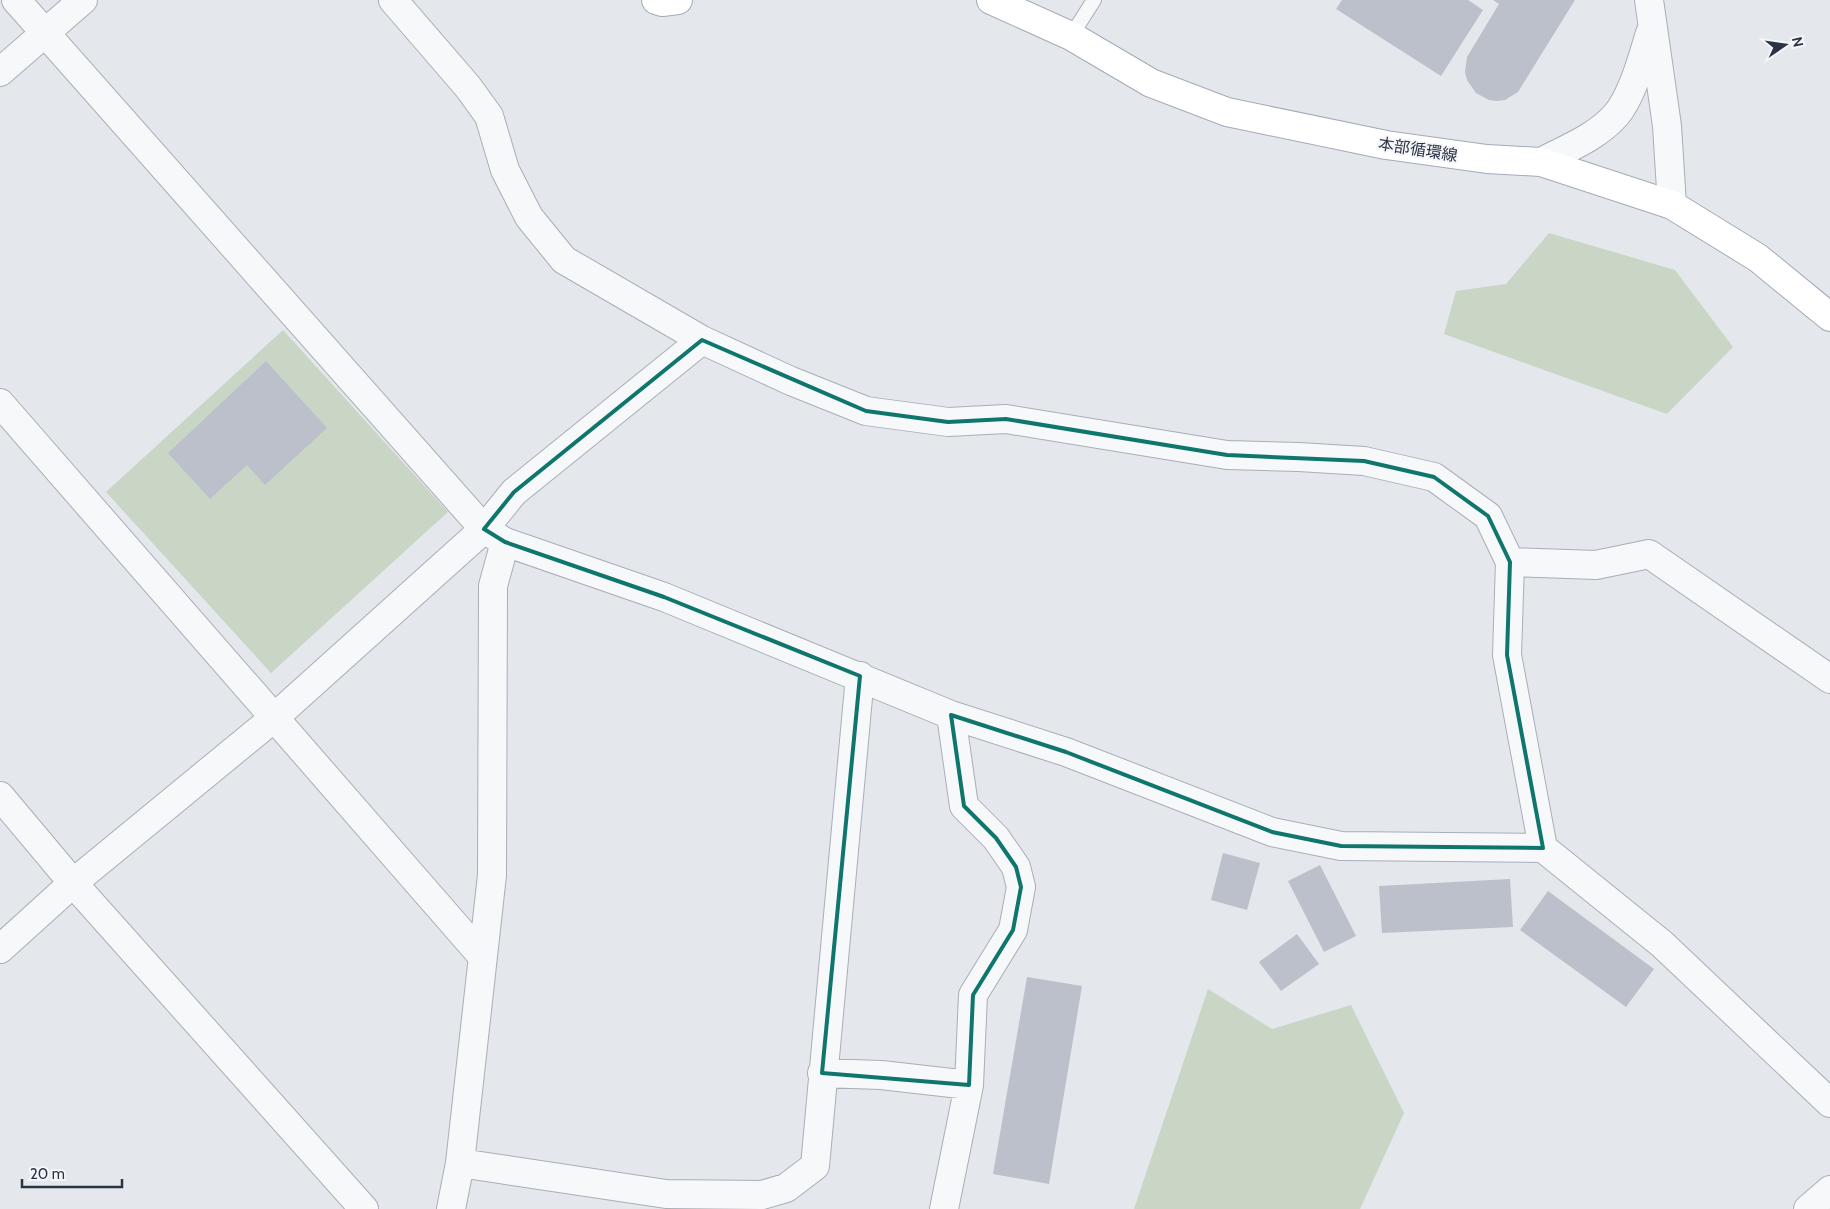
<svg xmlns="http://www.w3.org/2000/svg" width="1830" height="1209" viewBox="0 0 1830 1209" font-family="Cabin,'Noto Sans JP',sans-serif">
	<rect width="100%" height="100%" fill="#e4e7ec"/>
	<!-- green -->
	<path fill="#c9d6c5" d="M1549,233L1675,270L1733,347L1667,414L1444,334L1456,291L1506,284Z
		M283,330L448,512L271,673L106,492Z
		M1208,989L1272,1029L1351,1005L1404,1113L1360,1209H1134Z"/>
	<!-- building -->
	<path fill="#bbc0ca" d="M1342,0H1468L1483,10L1441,76L1336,9Z
		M1493,0H1575L1518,92L1505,100L1497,101L1489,100L1476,93L1467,80L1465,72L1467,57L1499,4Z
		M266,361L327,428L265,485L247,465L210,499L168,453Z
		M1223,853L1260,863L1247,910L1211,900Z
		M1320,865L1356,936L1324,952L1288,881Z
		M1510,879L1513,927L1382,933L1379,886Z
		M1548,891L1654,969L1626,1007L1520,930Z
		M1297,934L1319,964L1281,991L1259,962Z
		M1027,977L1082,986L1049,1184L993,1174Z"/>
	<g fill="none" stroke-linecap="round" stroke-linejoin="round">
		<defs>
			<path id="service" d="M1071,36L1094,0"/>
			<path id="minor" d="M16,0L484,529L505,542L493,586L492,875L460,1163L451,1209
				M393,0L468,87L489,116L505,170L529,217L564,260L702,340L791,381L866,411L948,422L1006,419L1227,455L1299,457L1364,461L1434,477L1488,516L1510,562L1507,655L1543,848
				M0,72L83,0
				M0,403L482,956
				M505,542L664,597L951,715L1066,752L1272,832L1341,846L1543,848L1662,944L1830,1103
				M1510,562L1596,565L1649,554L1830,679
				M0,796L73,883L364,1209
				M0,949L73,883L275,717L484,529L514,492L702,340
				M822,1073L881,1075L969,1085
				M460,1163L666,1194L762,1195L786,1188L815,1166L860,676
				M944,1209L969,1085L973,995L1013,930L1021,887L1016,867L996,838L964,806L951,715
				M1808,1209L1830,1190"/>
			<path id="tertiary" d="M1649,0L1667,126L1672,205
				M1541,162C1566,149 1597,137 1616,115C1632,97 1643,56 1650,33"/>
			<path id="primary" d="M656,0L662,2L678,0
				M991,0L1071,36L1151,83L1227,112L1386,145L1487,159L1541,162L1672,205L1758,258L1830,317"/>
		</defs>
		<!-- service casing -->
		<use href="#service" stroke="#a9aeb7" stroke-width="16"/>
		<!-- minor casing -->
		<use href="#minor" stroke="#a9aeb7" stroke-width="30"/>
		<!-- tertiary casing -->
		<use href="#tertiary" stroke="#a9aeb7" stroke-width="30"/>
		<!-- primary casing -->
		<use href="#primary" stroke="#a3abb8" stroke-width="30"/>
		<!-- service -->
		<use href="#service" stroke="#f7f8fa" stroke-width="14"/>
		<!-- minor -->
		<use href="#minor" stroke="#f7f8fa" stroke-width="28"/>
		<!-- tertiary -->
		<use href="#tertiary" stroke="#f7f8fa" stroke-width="28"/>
		<!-- primary -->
		<use href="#primary" stroke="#fff" stroke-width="28"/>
	</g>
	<!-- marked area -->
	<path fill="none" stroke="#0f766e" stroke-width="4" stroke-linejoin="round" d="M702,340L866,411L948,422L1006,419L1227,455L1364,461L1434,477L1488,516L1510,562L1507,655L1543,848L1341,846L1272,832L1066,752L951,715L964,806L996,838L1016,867L1021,887L1013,930L973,995L969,1085L822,1073L860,676L664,597L505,542L484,529L514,492Z"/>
	<g text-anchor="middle" stroke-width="4" stroke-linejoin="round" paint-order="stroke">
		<!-- street labels -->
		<g font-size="16" fill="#2b3445" stroke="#f4f6f9">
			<text transform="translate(1418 149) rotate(9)" y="6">本部循環線</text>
		</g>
	</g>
	<!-- north arrow -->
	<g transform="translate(1785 45) rotate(77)" stroke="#f4f6f9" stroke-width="4" paint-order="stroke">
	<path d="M0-4L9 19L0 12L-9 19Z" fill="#2b3445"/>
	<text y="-8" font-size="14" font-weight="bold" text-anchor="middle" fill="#2b3445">N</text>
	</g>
	<!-- scale -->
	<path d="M22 1179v8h100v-8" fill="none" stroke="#2b3445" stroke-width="2.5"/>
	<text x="30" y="1179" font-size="15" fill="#2b3445" stroke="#f4f6f9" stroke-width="4" paint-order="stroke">20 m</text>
</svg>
